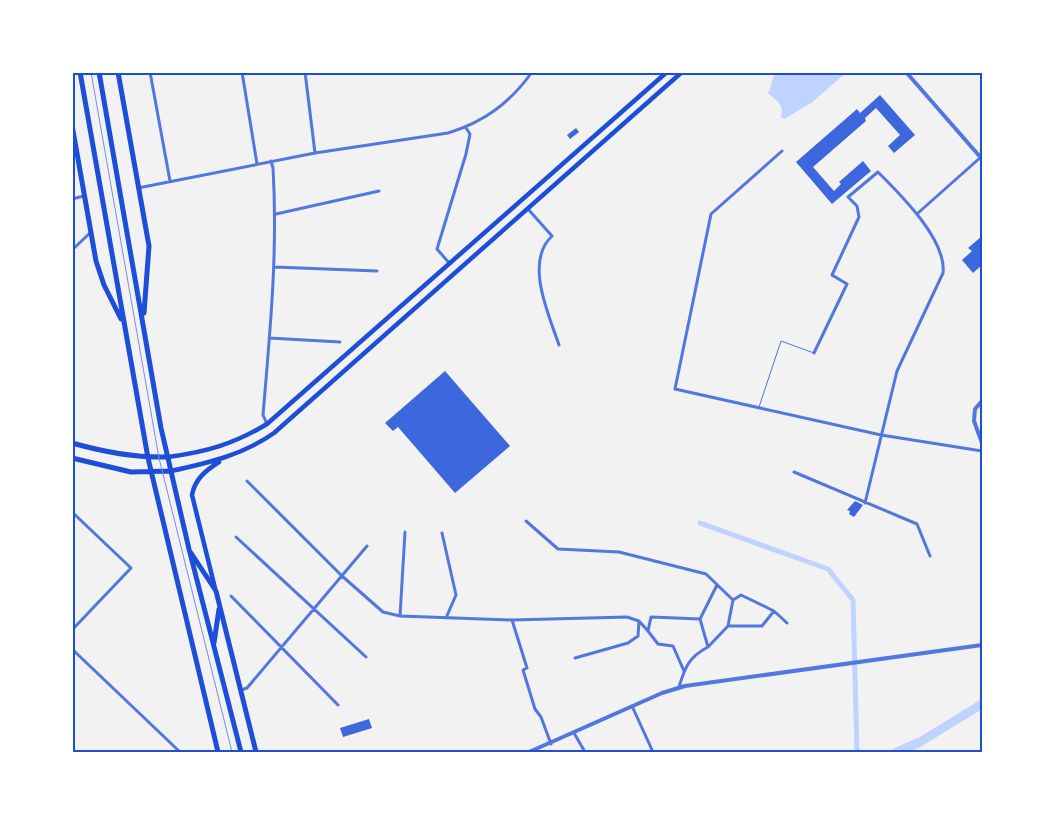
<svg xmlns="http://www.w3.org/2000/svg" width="1055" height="825" viewBox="0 0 1055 825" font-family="'PT Sans',sans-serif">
	<rect width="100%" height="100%" fill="#f2f2f2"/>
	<!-- water -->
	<path fill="#bfd3fe" d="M777,72H846V73L811,103L784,119L781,117C785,104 775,100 768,93C773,86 770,79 777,72Z"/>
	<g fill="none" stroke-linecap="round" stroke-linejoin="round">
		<!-- canal -->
		<path stroke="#bfd3fe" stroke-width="5" d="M700,523L828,569L853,600L857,752"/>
		<!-- river -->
		<path stroke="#bfd3fe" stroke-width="9" d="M897,752L920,742L982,704"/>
	</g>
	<!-- building -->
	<path fill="#3d67dc" d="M880,95L915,135L894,153L888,146L900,135L876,108L865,118L866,121L813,167L834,191L841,184L839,182L863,161L871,171L832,204L796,162L857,109L860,113Z
		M576,128L579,132L570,139L567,135Z
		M982,236V265L973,273L962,260L972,251L968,248Z
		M445,371L510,446L455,493L398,427L393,431L385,423Z
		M855,501L863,505L854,517L849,514L850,511L847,510Z
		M369,719L372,728L343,737L340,728Z"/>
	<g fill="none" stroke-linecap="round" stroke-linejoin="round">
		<!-- service -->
		<path stroke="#5277de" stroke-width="1" d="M759,407L781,341L814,353"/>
		<!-- minor -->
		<path stroke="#5277de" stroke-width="3" d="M150,72L170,181
			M242,72L257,164
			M305,72L315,153
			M782,151L711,214L675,389L881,435L982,451
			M138,188L315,153L448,133C484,122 510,103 532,72
			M72,199L84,196
			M528,209L552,236C524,262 549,315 559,345
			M918,213L981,157
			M276,214L379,191
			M72,250L91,232
			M450,264L437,249L466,154L470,134L466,128
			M274,267L377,271
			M72,314H73
			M269,338L340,342
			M814,353L847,284L832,275L859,217L857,206L848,197L878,172C900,194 947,240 943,273L897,371L865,503
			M72,381H73
			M267,424L263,415C270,332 278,251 273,168L271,161
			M794,472L917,524L930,556
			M247,481L342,576L383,612L400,616L512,620L627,617L639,621L648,631L651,617L700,619L708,647C689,657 685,667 679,687
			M72,512L131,568L72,630
			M526,521L558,549L619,552L706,574L733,600L741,595L774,611L762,626H728L708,647
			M442,533L456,595L446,618
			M236,537L366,657
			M231,596L338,705
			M774,611L787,623
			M400,616L405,532
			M700,619L717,585
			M512,620L527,668L523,670L535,709L541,717L551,744
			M728,626L733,600
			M648,631L658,644L673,646L684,671
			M72,649L180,752
			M575,658L628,643L638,636L639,621
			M241,690L247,688L367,546
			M632,706L653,752
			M574,733L585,752"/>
		<!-- tertiary -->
		<path stroke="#5277de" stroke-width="4" d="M906,72L982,159
			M982,401L975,409L974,421L982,443
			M529,752L662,693L685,686L982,645"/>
		<!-- secondary -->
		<path stroke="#1d4ed8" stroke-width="4.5" d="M168,457C206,452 234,444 267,424L667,72
			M171,471C208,463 243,455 274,433L682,72
			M215,588L192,495C195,479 205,471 219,462"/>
		<!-- primary -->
		<path stroke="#1d4ed8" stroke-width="5" d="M80,72L148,458L218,752
			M99,72L161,428L189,549L241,752
			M118,72L149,246L144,313
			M72,125L96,261L104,285L121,319
			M72,443C104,452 134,458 168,457
			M72,458L131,472L171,471
			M191,553L216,591L256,752
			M214,643L219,609"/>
		<!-- tram -->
		<path stroke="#7290e2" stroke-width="1" d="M91,72L159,458L232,752"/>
	</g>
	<!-- border -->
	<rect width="1055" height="825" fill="none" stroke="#ffffff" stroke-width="148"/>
	<rect x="74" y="74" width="907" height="677" fill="none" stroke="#1d4ed8" stroke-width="2"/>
</svg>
